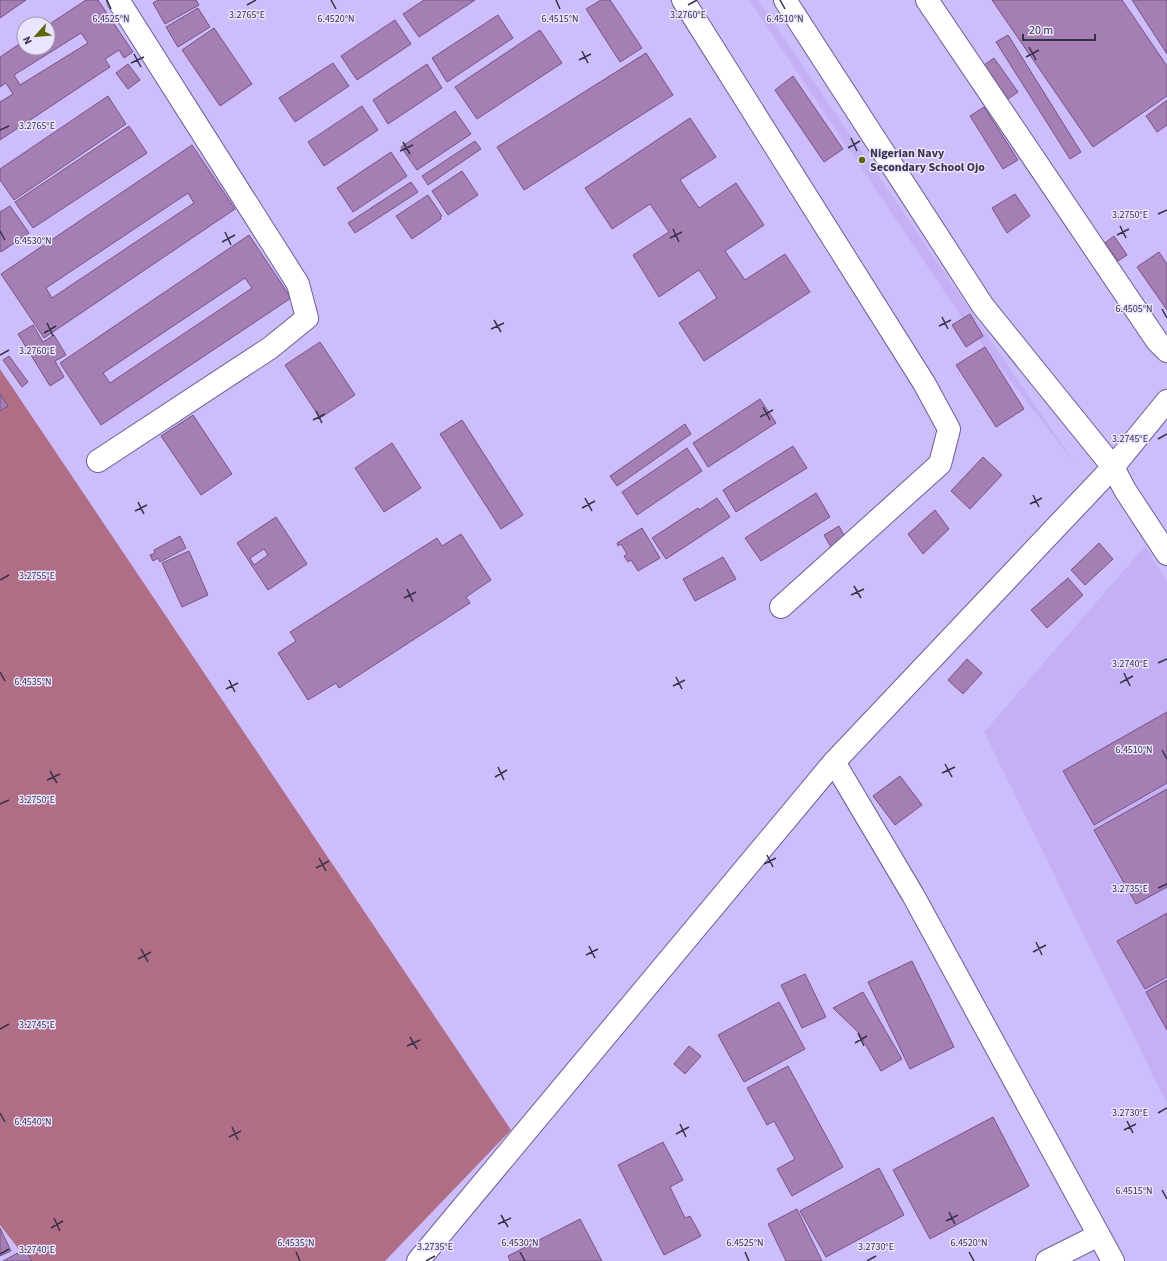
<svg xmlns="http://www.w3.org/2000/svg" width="1167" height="1261" viewBox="0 0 1167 1261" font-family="'Source Sans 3',sans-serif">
	<rect width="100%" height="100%" fill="#cdbdfb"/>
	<!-- built -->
	<path fill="#c4b1f5" d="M749,0H758L1074,462L964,321Z
		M1145,546L1167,582V1104L984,732Z"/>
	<!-- forest -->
	<path fill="#b06e86" d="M0,369L511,1130L385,1261H28L0,1225Z"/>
	<!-- building -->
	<path fill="#a57fb4" stroke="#775284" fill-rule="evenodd" d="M0,0H26L0,18Z
		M86,0H98L133,52L124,58L119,50L105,59L110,67L0,140V102L13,94L6,83L0,87V57L24,41V48H48V25ZM81,33L88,43L20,85L14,75Z
		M158,0H196L199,5L165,24L153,3Z
		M424,0H475L419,37L403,14Z
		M601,0H610L642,48L620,62L586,9Z
		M992,0H1122L1167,66V96L1093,147Z
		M1132,0H1167V54Z
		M198,8L210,27L178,47L166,27Z
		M498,15L513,38L447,82L432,58Z
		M395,20L411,44L357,80L341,56Z
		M214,28L252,84L220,106L182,50Z
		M540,30L562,63L477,119L455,87Z
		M1008,35L1081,152L1070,159L996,42Z
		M646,53L673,95L524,190L497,147Z
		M994,58L1018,92L1008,99L984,65Z
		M333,63L349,86L295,122L279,98Z
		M128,64L140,80L128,89L116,73Z
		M427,64L442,88L388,124L373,100Z
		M793,76L843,149L824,162L775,90Z
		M108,96L126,124L14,200L0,180V169Z
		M1167,100V125L1157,132L1146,116Z
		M362,106L378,130L324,166L308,142Z
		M984,107L1018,160L1003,169L970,116Z
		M455,111L471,134L417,170L401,147Z
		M690,118L716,157L680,180L699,208L736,183L764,225L725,251L745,280L785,254L810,292L704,361L679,323L717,298L699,270L659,297L633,255L669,232L650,204L612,229L585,188Z
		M129,126L147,153L33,228L15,202Z
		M475,141L481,149L428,185L422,176Z
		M192,145L235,209L44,338L1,274ZM188,193L194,203L52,298L46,288Z
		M391,152L407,176L353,212L337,188Z
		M462,171L478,195L448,215L432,191Z
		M411,182L418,192L355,233L348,223Z
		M1015,194L1030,216L1007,233L992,208Z
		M428,195L442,216L440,217L441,219L412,239L396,216Z
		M10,206L29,233L1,252L0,250V212Z
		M249,235L291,298L101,425L60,363ZM245,278L252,288L110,383L103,373Z
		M1114,236L1127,255L1118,261L1105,243Z
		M1159,252L1167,264V310L1137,267Z
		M970,314L983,336L966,347L952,325Z
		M33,325L43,342L54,335L66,355L55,361L64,377L50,386L18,334Z
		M320,342L355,395L320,418L285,365Z
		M985,347L1024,409L996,427L956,365Z
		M9,356L28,382L22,387L3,360Z
		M0,394L8,406L0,411Z
		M760,399L776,423L708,467L693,443Z
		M193,415L232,474L201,495L161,436Z
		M462,420L523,515L501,529L440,434Z
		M685,424L691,434L617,486L610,476Z
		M392,443L421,488L384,512L355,468Z
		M793,446L807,468L736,512L723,490Z
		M687,448L702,471L637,515L622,492Z
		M983,457L1002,475L970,509L951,491Z
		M816,493L830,517L761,561L745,538Z
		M717,498L730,517L666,559L652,538L698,508L699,510Z
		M935,510L949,529L923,554L908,534Z
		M276,517L307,564L268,590L237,543ZM264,549L268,555L254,565L250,558Z
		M839,526L847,541L832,549L824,535Z
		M642,528L660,558L638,571L631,560L628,562L624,556L627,554L621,544L618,546L617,543Z
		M461,534L491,580L466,597L470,603L339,688L336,683L308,700L278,653L296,641L290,632L437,538L442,546Z
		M180,536L186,548L160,562L158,558L153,561L150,555L155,553L154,550Z
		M1099,543L1113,559L1085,585L1071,570Z
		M189,551L208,595L182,607L162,563Z
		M723,557L736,579L695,601L683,579Z
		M1068,578L1083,595L1047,628L1031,610Z
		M967,659L982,673L963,694L948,680Z
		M1167,712V783L1094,825L1063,771Z
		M900,776L922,805L895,825L873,796Z
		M1167,789V887L1136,904L1094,830Z
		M1167,913V977L1145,989L1117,941Z
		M912,961L954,1047L910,1069L868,982Z
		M805,974L826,1017L802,1028L781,985Z
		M1167,980V1030L1146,992Z
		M863,992L902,1059L881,1071L858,1032L833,1008Z
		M779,1002L805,1049L744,1082L718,1035Z
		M689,1046L701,1056L685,1074L674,1064Z
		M788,1066L843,1167L792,1196L777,1169L795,1159L774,1121L767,1125L747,1088Z
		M993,1117L1029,1186L930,1239L893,1170Z
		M663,1142L683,1180L670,1187L685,1218L690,1216L701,1236L664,1255L618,1165Z
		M879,1168L904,1215L826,1257L800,1211Z
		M797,1209L822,1261H786L768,1224Z
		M580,1219L602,1261H510L508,1256Z
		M0,1228L11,1251L0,1256Z
		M25,1249L32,1261H3Z"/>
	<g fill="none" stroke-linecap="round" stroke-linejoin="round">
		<defs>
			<path id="minor" d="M683,0L924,383L949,429L940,464L781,607
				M785,0L983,306L1113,467L1125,490L1167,554
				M927,0L1157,341L1167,351
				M98,461L270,348L307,318L298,284L118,0
				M834,762L913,895L1113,1261
				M418,1261L834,762L1113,467L1167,401
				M1047,1261L1099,1235"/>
		</defs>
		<!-- minor casing -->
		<use href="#minor" stroke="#6d5d94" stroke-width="24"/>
		<!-- minor -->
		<use href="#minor" stroke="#fff" stroke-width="22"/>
	</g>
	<!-- ticks -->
	<path fill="none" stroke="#373049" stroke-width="1.5" d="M107,0L111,9M331,0L336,9M556,0L560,9M780,0L785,9M247,5L256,0M688,5L697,0M1029,47L1036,60M582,51L588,63M134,54L141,67M1026,57L1039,50M579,60L591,54M131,63L144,57M0,130L9,126M851,138L857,151M403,142L410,154M848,148L860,141M400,151L413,145M1158,214L1167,210M1120,226L1126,238M673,229L679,242M0,231L5,240M225,232L231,245M1117,235L1129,229M670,238L682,232M222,242L235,235M1162,309L1167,318M942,317L948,329M494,320L501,332M47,323L53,336M939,326L951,320M491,329L504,323M44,333L56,326M0,355L9,350M763,407L770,420M316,411L322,423M760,417L773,410M313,420L325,414M1158,439L1167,434M1033,495L1039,507M585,498L592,511M138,502L144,514M1030,504L1042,498M582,508L595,501M135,511L147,505M0,580L9,575M854,586L861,598M407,589L413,602M851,595L864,589M404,598L416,592M1158,663L1167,659M0,672L5,681M1124,673L1130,686M676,677L682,689M229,680L235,692M1120,683L1133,676M673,686L685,680M226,689L238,683M1162,750L1167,759M945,764L952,777M498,767L504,780M50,771L57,783M942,773L955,767M495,777L507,770M47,780L60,774M0,804L9,800M767,855L773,867M319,858L326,871M764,864L776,858M316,868L329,861M1158,888L1167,884M1036,942L1042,955M589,946L595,958M141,949L148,962M1033,952L1046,945M586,955L598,949M138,959L151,952M0,1029L9,1024M858,1033L864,1046M410,1037L417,1049M855,1043L867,1036M407,1046L420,1040M0,1113L5,1122M1158,1113L1167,1108M1127,1121L1133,1133M680,1124L686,1137M232,1127L238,1140M1124,1130L1136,1124M676,1134L689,1127M229,1137L241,1131M1162,1190L1167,1199M949,1212L955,1224M501,1215L508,1227M54,1218L60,1231M946,1221L958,1215M498,1224L511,1218M51,1228L63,1221M296,1252L300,1261M520,1252L525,1261M745,1252L749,1261M969,1252L974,1261M0,1254L9,1249M426,1261L435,1256M867,1261L876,1256"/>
	<!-- markers -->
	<circle fill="#5d670a" stroke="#eae4fe" stroke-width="1.5" cx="862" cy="160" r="4"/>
	<g text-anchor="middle" stroke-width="3" stroke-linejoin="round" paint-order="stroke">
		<!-- poi labels -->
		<g font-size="12" font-weight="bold" fill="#373049" stroke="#eae4fe" text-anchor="start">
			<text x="870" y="157">Nigerian Navy<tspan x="870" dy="14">Secondary School Ojo</tspan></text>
		</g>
	</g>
	<g font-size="10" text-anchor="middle" fill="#373049" stroke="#eae4fe" stroke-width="3" stroke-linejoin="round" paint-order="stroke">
		<text x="247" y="18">3.2765°E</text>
		<text x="688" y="18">3.2760°E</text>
		<text x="111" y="22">6.4525°N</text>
		<text x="336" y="22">6.4520°N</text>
		<text x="560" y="22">6.4515°N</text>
		<text x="785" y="22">6.4510°N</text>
		<text x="37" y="129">3.2765°E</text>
		<text x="1130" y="218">3.2750°E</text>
		<text x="33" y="244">6.4530°N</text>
		<text x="1134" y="312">6.4505°N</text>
		<text x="37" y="354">3.2760°E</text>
		<text x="1130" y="442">3.2745°E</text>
		<text x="37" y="579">3.2755°E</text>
		<text x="1130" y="667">3.2740°E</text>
		<text x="33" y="685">6.4535°N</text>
		<text x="1134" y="753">6.4510°N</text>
		<text x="37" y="803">3.2750°E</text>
		<text x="1130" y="892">3.2735°E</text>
		<text x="37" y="1028">3.2745°E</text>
		<text x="1130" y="1116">3.2730°E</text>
		<text x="33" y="1125">6.4540°N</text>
		<text x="1134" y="1194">6.4515°N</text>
		<text x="296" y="1246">6.4535°N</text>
		<text x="520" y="1246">6.4530°N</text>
		<text x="745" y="1246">6.4525°N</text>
		<text x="969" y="1246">6.4520°N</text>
		<text x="435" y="1250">3.2735°E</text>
		<text x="876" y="1250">3.2730°E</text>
		<text x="37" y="1253">3.2740°E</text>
	</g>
	<!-- north arrow -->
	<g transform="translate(36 36) rotate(243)"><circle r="19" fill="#eae4fe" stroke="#a29cb6"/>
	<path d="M0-3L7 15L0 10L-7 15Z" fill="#5d670a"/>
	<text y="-6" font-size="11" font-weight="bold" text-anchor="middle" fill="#373049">N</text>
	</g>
	<!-- scale -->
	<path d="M1023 34v6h72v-6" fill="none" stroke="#373049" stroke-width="2"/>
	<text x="1029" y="34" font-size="12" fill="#373049" stroke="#eae4fe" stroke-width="3" paint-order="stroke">20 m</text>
</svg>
